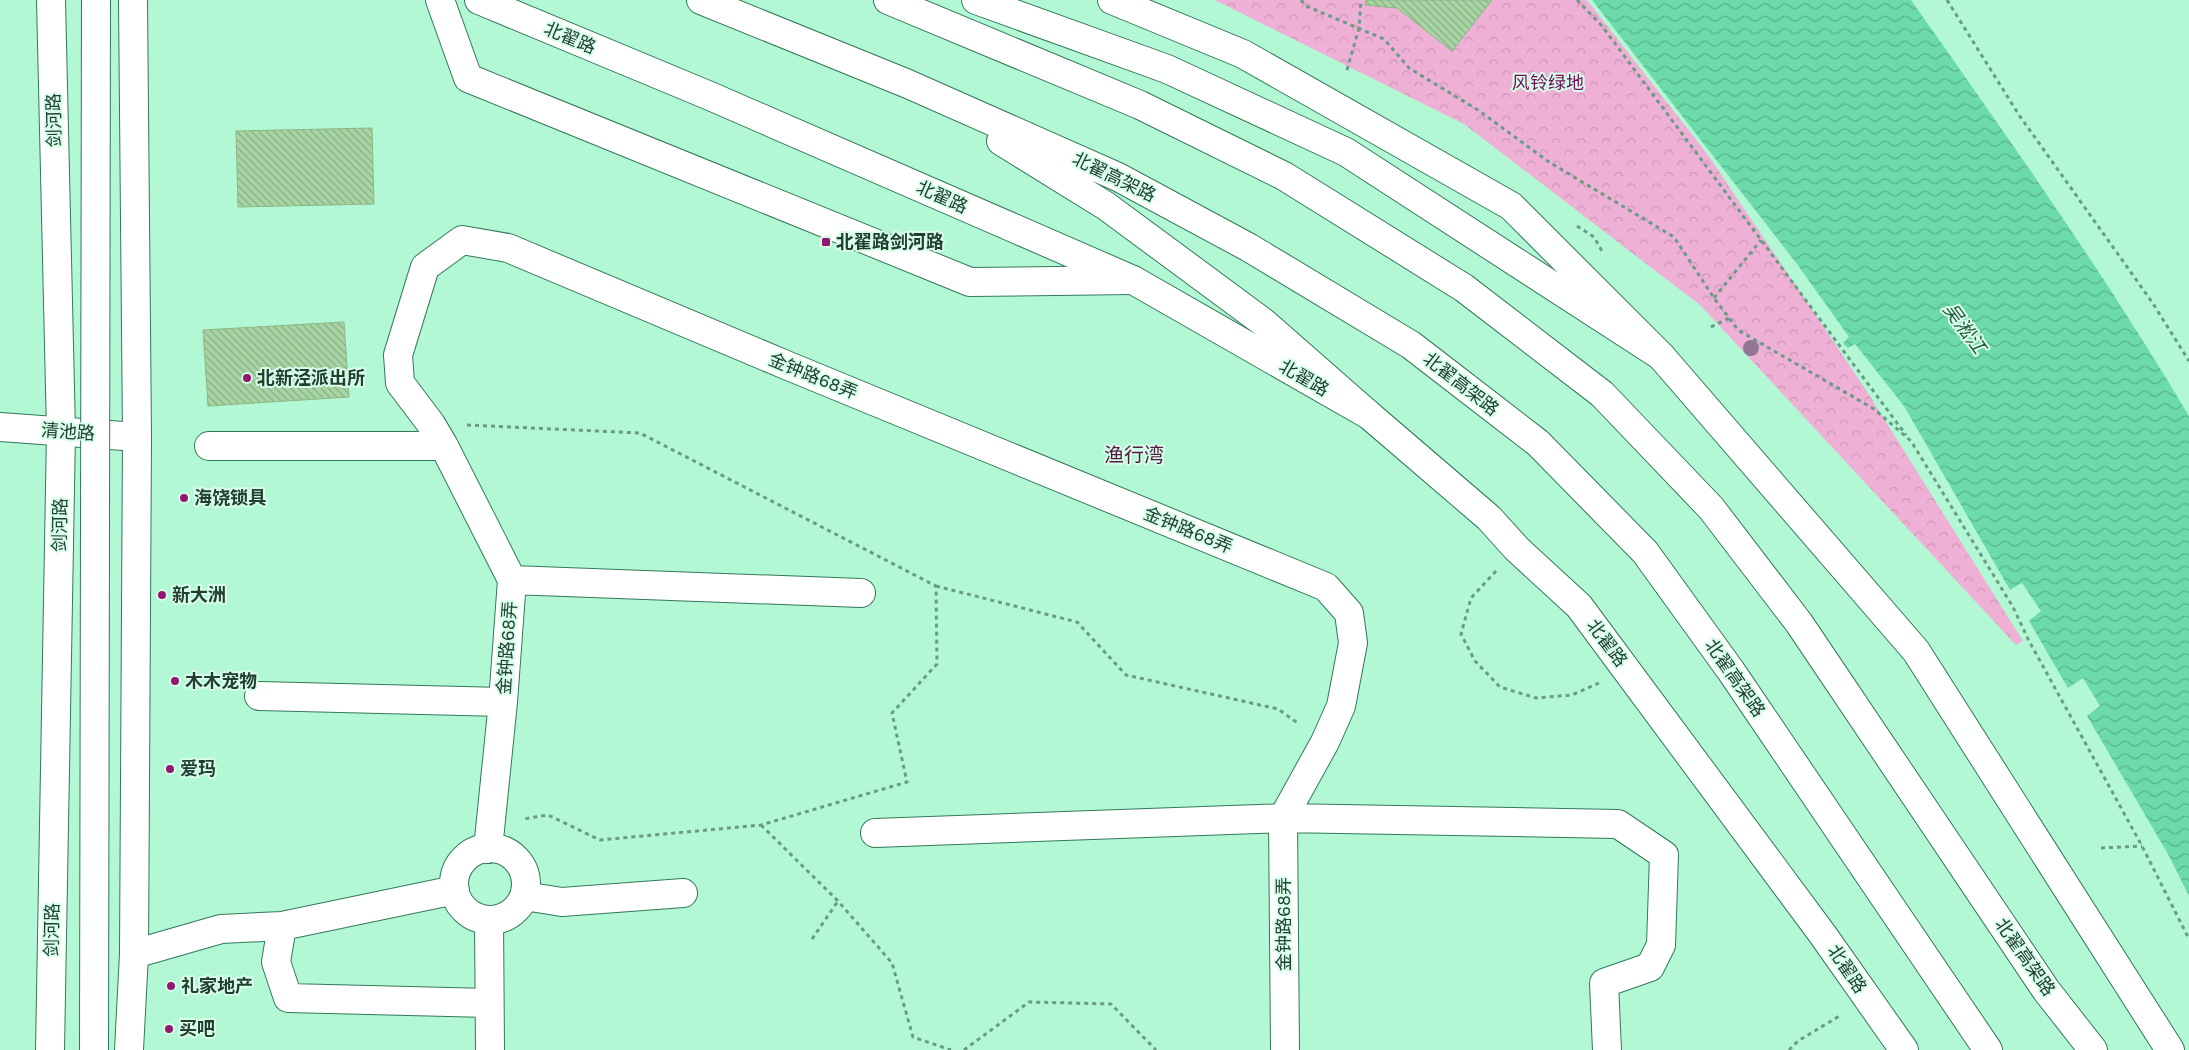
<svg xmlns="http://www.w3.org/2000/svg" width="2189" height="1050" viewBox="0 0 2189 1050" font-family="'Work Sans','Noto Sans SC',sans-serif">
	<defs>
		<pattern id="park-crowns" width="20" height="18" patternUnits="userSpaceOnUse" patternTransform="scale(1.25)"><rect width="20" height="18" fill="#eeb0d5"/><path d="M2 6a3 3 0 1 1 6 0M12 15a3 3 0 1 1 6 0" fill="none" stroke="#cc98b7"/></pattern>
		<pattern id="water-waves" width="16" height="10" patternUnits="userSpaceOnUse" patternTransform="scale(1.25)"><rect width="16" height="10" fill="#6cdba9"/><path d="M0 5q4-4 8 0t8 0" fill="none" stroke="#58b38a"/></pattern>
		<pattern id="building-back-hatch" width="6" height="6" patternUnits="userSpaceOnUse" patternTransform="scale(1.25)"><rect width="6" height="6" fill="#a7d5a3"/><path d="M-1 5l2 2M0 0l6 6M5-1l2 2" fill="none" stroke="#88ae85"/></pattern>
	</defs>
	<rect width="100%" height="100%" fill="#b2f8d5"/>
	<!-- park -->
	<path fill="url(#park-crowns)" d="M1215,0H1587L1708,155L1866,390L2023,641L2016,645L1700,305L1464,124Z"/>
	<!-- water -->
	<path fill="url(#water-waves)" d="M1592,0H1911C2007,136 2104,273 2189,416V896L2168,854L2087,716L2100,706L2083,678L2068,688L2029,621L2041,611L2022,583L2010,590L1904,406L1855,344L1848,348L1843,343L1849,337L1797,264Z"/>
	<!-- building -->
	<path fill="url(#building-back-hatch)" stroke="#8bb886" d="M1366,0H1492L1452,51L1397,8L1365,5Z
		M372,128L374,204L238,207L236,131Z
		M344,322L349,397L208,406L203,330Z"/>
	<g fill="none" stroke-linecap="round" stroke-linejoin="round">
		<defs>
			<path id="minor" d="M440,0L468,78L970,282L1133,280
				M0,427L137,437
				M209,446H444
				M512,580L861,593
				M259,696L503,702
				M875,833L1283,818L1618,824L1664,855L1661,945L1650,967L1604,983L1607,1050
				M454 884a36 36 0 1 1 72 0a36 36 0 1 1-72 0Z
				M488,849L503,702L512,580L444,446L431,424L400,383L398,355L425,267L462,240L508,248L786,365L1326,587L1349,613L1353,643L1341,706L1325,742L1283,818L1285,1050
				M524,896L562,902L683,893
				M489,920L490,1050
				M282,926L276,962L288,998L489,1003
				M134,954L221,929L282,926L455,890"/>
			<path id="major" d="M479,0L710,96L1133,280L1369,415L1489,518L1517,549L1579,606L1823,935L1904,1050
				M1112,0L1243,54L1511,206L1661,356L1916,651L2170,1050
				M50,1050L61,432L51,0
				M129,1050L134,954L137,437L133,0"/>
			<path id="highway" d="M701,0L908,84L1118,177L1248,247L1411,345L1538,443L1645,552L1731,671L1988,1050
				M888,0L1140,105L1284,176L1464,288L1602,394L1711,508L1799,623L2046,990L2093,1050
				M976,0L1167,69L1346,152L1661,356
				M1001,141L1106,206L1263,322L1369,415"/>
		</defs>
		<!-- minor casing -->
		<use href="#minor" stroke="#34785a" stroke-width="30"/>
		<!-- major casing -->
		<use href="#major" stroke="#34785a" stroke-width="30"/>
		<!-- highway casing -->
		<use href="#highway" stroke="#34785a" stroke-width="30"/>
		<!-- path -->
		<path stroke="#6a9b83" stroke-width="3" stroke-dasharray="4 4" stroke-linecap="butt" d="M1301,0L1306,6L1384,39L1409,68L1478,110L1549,162L1674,237L1714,298L1738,330L1874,409L1911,441L2013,607L2028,639L2142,846L2189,939
			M1577,0L1602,26L1906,435
			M1947,0L2019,115L2152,302L2189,361
			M1347,70L1359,28L1361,0
			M1577,226L1594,237L1602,251
			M1714,298L1761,240
			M1711,327L1729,318
			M467,425L640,433L936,586L937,664L892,713L907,782L761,825L600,840L548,815L523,819
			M1496,571L1471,598L1461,634L1475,661L1500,687L1536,698L1572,695L1599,683
			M936,586L1077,622L1126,675L1278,709L1299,724
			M761,825L838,901L892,963L913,1037L951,1050
			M2101,848L2142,846
			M812,939L838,901
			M964,1050L1029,1002L1111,1004L1156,1050
			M1789,1050L1798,1041L1841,1015"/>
		<!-- minor -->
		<use href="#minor" stroke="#fff" stroke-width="28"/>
		<!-- major -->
		<use href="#major" stroke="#fff" stroke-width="28"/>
		<!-- highway -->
		<use href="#highway" stroke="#fff" stroke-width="28"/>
		<defs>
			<path id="major-bridge" d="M94,1050L96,0"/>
		</defs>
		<!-- major-bridge casing -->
		<use href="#major-bridge" stroke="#34785a" stroke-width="30" stroke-linecap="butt"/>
		<!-- major-bridge -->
		<use href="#major-bridge" stroke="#fff" stroke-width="28"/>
	</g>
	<!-- trees -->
	<circle fill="#917791" cx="1751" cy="348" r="8"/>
	<!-- markers -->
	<g fill="#931671" stroke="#d6fee9" stroke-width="2">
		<rect x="821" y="237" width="10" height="10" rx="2.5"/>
		<circle cx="247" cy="378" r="5"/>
		<circle cx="184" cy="498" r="5"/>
		<circle cx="162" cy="595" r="5"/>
		<circle cx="175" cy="681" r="5"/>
		<circle cx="170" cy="769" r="5"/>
		<circle cx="171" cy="986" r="5"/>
		<circle cx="169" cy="1029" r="5"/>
	</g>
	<g text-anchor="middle" stroke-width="4" stroke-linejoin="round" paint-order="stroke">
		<!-- street labels -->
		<g font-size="18" fill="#233f32" stroke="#d6fee9">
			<text transform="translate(570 38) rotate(23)" y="6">北翟路</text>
			<text transform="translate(54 120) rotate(-91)" y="6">剑河路</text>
			<text transform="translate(1114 177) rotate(26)" y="6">北翟高架路</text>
			<text transform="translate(942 197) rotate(24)" y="6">北翟路</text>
			<text transform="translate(813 376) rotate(22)" y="6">金钟路68弄</text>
			<text transform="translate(1304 378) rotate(30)" y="6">北翟路</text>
			<text transform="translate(1461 384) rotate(38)" y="6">北翟高架路</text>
			<text transform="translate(68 432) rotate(4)" y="6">清池路</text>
			<text transform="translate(60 525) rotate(-89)" y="6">剑河路</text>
			<text transform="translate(1188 530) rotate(22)" y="6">金钟路68弄</text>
			<text transform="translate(1607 643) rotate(53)" y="6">北翟路</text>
			<text transform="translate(507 648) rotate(-86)" y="6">金钟路68弄</text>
			<text transform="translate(1735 678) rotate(55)" y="6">北翟高架路</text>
			<text transform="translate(1284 924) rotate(-90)" y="6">金钟路68弄</text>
			<text transform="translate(52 930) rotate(-89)" y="6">剑河路</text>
			<text transform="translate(2025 957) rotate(55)" y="6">北翟高架路</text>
			<text transform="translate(1847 969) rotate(56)" y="6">北翟路</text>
		</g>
		<!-- park labels -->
		<g font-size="18" fill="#760d5a" stroke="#d6fee9">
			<text x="1548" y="89">风铃绿地</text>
		</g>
		<!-- poi labels -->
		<g font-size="18" font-weight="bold" fill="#233f32" stroke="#d6fee9" text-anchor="start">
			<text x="836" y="248">北翟路剑河路</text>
			<text x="257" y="384">北新泾派出所</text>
			<text x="194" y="504">海饶锁具</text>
			<text x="172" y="601">新大洲</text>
			<text x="185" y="687">木木宠物</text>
			<text x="180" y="775">爱玛</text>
			<text x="181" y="992">礼家地产</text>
			<text x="179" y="1035">买吧</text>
		</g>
		<!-- water labels -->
		<g font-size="19" font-style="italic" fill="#285641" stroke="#d6fee9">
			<text transform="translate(1965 328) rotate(54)" y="7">吴淞江</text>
		</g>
		<!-- quarter labels -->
		<g font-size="20" fill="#531941" stroke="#d6fee9">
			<text x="1134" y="462">渔行湾</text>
		</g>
	</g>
</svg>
